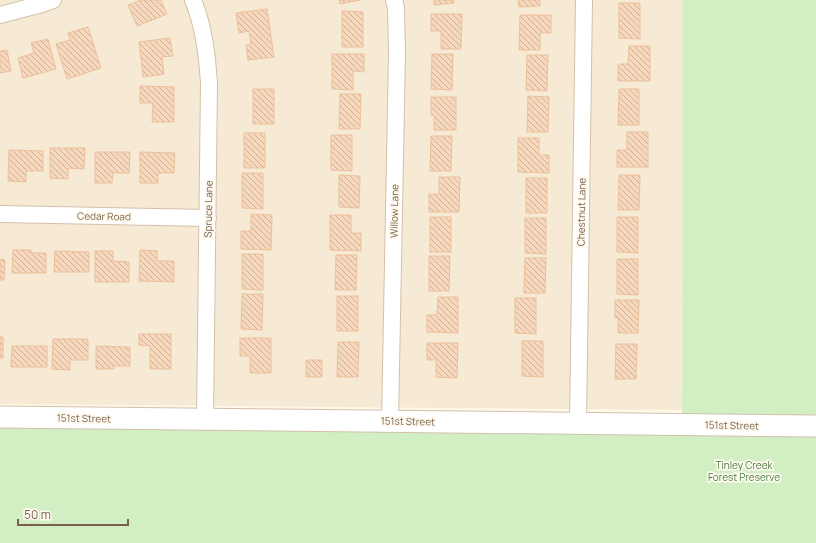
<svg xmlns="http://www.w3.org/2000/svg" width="816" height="543" viewBox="0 0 816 543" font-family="Manrope,sans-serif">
	<defs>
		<pattern id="building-back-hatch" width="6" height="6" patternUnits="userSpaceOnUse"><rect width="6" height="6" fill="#f7d8bc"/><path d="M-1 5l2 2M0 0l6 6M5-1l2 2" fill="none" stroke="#cdb29b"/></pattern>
	</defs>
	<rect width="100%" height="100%" fill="#fff7e8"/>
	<!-- residential -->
	<path fill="#f7ead5" d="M0,0H683L682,410L0,404Z"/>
	<!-- park -->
	<path fill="#d2efc4" d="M683,0H816V543H0V426L682,434Z"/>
	<!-- building -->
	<path fill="url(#building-back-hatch)" stroke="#ecc09a" d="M141,0H161L167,14L137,26L128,5Z
		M339,0H360L340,4Z
		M434,0H454V3L434,5Z
		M518,0H540V6L519,7Z
		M619,3H640V39L619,38Z
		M267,9L274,57L248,60L246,45L251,44L249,31L239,33L236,13Z
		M342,11L363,12V47H342Z
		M431,14H462L461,49H441V31H431Z
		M520,15H551V33H540V50H519Z
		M88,27L101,68L67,79L56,44L70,40L68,33Z
		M170,38L173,56L162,57L164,74L143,77L139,42Z
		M48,39L56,69L23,78L18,58L34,53L31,43Z
		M629,46H650V81H618V64H628Z
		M7,50L11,71L0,73V51Z
		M332,54H364V72L353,71V90L332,89Z
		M432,54H453L452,90L431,89Z
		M527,55H548L547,91L526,90Z
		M140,86L174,87V122H152L153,103H140Z
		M253,89H274V124H253Z
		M619,89H639V125H618Z
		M340,94H361L360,129H339Z
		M528,96L549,97L548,132H527Z
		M431,97H456V130H434V115H431Z
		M627,132H648V167H617V150H627Z
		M244,133H265V168H244Z
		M331,135H352V171L331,170Z
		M431,136H452L451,171H430Z
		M518,138H539V155H549V173L518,172Z
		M50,148H85L84,169L68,168V179L50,178Z
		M9,150L43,151V171H26V182L8,181Z
		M95,152H130L129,173H113L112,183H95Z
		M140,152L175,153L174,173H158V183H140Z
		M242,173H263V209L242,208Z
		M339,175L360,176L359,208L339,207Z
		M619,175H640L639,210H618Z
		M439,177H460L459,212H429V194H439Z
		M526,178H547V213H526Z
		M251,214L272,215L271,250L241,249V231H251Z
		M330,215H351V233H361V251L330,250Z
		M430,217H451V252H430Z
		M617,217H638V253L617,252Z
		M525,218H546V254L525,253Z
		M13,250H31V253H46V273H12Z
		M140,250L157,251V261H174V282L139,281Z
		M55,251L89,252V272H54Z
		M95,251H113V261L129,262V282H95Z
		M242,254H263V290L242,289Z
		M336,255H357L356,290H335Z
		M429,256H450L449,291H429Z
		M525,258H546L545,293H524Z
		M0,259L5,260L4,280H0Z
		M617,259H638V295L617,294Z
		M242,294H263L262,330L241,329Z
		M337,296H358V331H337Z
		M438,297H458V333L427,332V315H437Z
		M515,298H536V334L515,333Z
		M615,300H639L638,333H618V318H615Z
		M139,334H171V369H150V346L139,345Z
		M0,337H3V358H0Z
		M240,338H271V373H250V356H240Z
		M53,339H88V360H70V370L52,369Z
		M522,341H543V377L522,376Z
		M338,342H359L358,377H337Z
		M427,343H458L457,378L436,377V360H427Z
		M616,344H637L636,379H615Z
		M12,346H47V367H11Z
		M96,346L130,347V366H114V369H96Z
		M306,360H322V377H306Z"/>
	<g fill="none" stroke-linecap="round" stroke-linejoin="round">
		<defs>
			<path id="minor" d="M193,0C204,27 207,54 209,83L205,419
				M0,15L42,4L53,0
				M0,214L208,218
				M390,421L397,53L396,8L394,0
				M578,423L584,0"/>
			<path id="tertiary" d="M0,417L816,426"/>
		</defs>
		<!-- minor casing -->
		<use href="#minor" stroke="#d3c0ab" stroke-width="18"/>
		<!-- tertiary casing -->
		<use href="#tertiary" stroke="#d3c0ab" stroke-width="23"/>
		<!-- minor -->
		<use href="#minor" stroke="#fff" stroke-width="16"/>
		<!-- tertiary -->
		<use href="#tertiary" stroke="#fff" stroke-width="21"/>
	</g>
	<g text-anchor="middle" stroke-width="3.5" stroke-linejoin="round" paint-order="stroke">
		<!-- street labels -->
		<g font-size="10" fill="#7c5f48" stroke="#fffaf0">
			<text transform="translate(208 209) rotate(-89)" y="4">Spruce Lane</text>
			<text transform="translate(394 211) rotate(-89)" y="4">Willow Lane</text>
			<text transform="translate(581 212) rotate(-89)" y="4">Chestnut Lane</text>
			<text transform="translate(104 216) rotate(1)" y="4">Cedar Road</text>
			<text transform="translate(84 418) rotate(1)" y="4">151st Street</text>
			<text transform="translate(408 421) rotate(1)" y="4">151st Street</text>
			<text transform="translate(732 425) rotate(1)" y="4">151st Street</text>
		</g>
		<!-- park labels -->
		<g font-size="10" fill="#4a7d3c" stroke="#fffaf0">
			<text x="744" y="469">Tinley Creek<tspan x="744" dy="12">Forest Preserve</tspan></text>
		</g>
	</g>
	<!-- scale -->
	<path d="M18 519v6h110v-6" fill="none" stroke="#7c5f48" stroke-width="2"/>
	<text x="24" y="519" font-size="12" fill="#7c5f48" stroke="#fffaf0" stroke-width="3" paint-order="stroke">50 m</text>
</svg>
